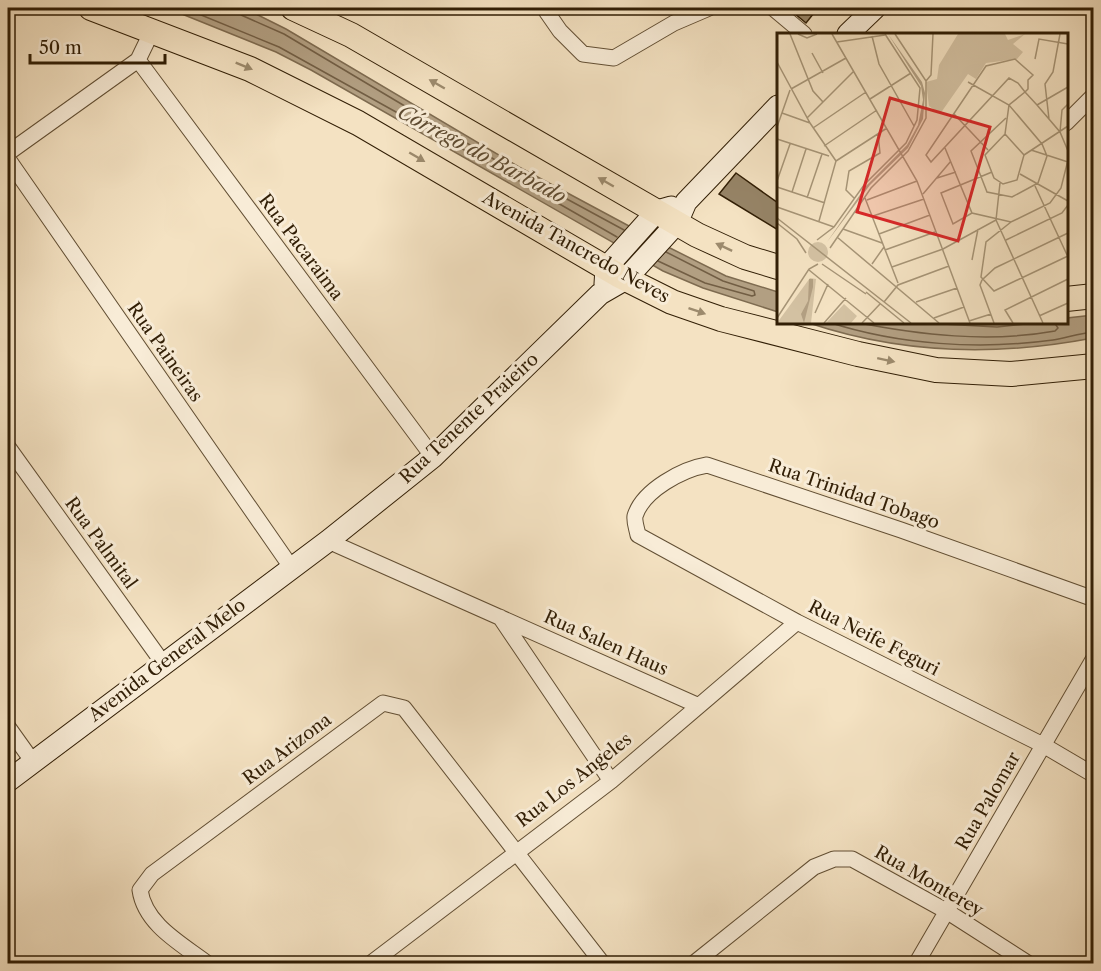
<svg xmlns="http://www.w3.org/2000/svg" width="1101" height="971" viewBox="0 0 1101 971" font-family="'Libre Caslon Text',serif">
	<rect width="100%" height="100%" fill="#f4e2c2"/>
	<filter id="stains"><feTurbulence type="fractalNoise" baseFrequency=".00333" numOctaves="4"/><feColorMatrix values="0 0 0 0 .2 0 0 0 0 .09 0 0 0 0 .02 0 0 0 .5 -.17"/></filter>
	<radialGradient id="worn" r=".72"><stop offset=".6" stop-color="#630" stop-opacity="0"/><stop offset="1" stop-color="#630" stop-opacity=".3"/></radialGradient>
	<!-- water -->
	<path fill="#b29f82" stroke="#7e6b50" stroke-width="1.5" d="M167,8H237L256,14L286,29L519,167L670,248L726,276L778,292V312L703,288L663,271L311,70L276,52Z
		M1093,315V338C999,356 901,354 809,323L1066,322L1067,318Z"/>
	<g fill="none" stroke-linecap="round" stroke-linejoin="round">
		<!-- shore -->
		<path stroke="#725e44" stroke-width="1.5" d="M184,8L279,47L504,172L508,171L507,167L284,34L241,15L238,8
			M617,237L516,179L515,175L519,173L624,230
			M658,261L705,283L752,296L755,295L754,291L723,281L666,252
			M828,322C899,345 979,350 1053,340C1066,338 1080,333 1094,332
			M854,322C920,335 989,343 1055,331L1058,328L1054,322
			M906,322L997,327L1044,322"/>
	</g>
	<!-- building -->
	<path fill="#968467" stroke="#311e05" stroke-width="1.5" d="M788,8H818L806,23Z
		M736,173L778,203V230L719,194Z"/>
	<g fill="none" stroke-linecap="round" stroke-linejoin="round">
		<defs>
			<path id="street" d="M544,8L560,31L583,54L614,58L674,23L709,8
				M773,8L804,34
				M138,60L433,457
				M1066,123L1094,95
				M8,153L138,60L152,31
				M8,159L291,567
				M8,447L163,663
				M328,541L697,705
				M1094,599L901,530L707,465C683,469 643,490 635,516C634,522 637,529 638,535L797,622L1043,745L1094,775
				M500,617L611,781
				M8,727L33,762
				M208,964C182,944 145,925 140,890L152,874L383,703L404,708L603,964
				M370,964L611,781L797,622
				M693,964L814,867L834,859H852L948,912L1029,964
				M916,964L1094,658"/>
			<path id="secondary" d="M848,34L875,8
				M605,284L606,268L657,211L671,207
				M8,781L328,541L433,457L600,294L626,279L677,223L686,202L778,106"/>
			<path id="primary" d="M91,8L250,69L358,123L618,275L672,302L721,319L858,354L936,370L1011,374L1094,366
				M293,8L351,35L697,235L745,257L778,267
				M1066,299L1094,296"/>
		</defs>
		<!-- street casing -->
		<use href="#street" stroke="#624f34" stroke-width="17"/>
		<!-- secondary casing -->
		<use href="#secondary" stroke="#311e05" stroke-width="23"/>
		<!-- primary casing -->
		<use href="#primary" stroke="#311e05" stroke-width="26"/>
		<!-- street -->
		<use href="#street" stroke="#f8ecd7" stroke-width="15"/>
		<!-- secondary -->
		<use href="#secondary" stroke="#f8ecd7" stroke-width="21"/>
		<!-- primary -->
		<use href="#primary" stroke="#f4e2c2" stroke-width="24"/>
	</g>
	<!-- one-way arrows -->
	<defs><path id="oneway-solid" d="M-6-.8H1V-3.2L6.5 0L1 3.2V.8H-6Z" transform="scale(1.5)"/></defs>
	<g fill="#9c8a6d">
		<use href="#oneway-solid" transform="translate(244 66) rotate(22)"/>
		<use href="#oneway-solid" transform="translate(437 84) rotate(-150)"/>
		<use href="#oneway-solid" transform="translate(417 157) rotate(30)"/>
		<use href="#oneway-solid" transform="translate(606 182) rotate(-150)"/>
		<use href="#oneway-solid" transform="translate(724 247) rotate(-155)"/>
		<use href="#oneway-solid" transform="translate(697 311) rotate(19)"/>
		<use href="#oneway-solid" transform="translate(886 360) rotate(12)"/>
	</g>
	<g text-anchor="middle" stroke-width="6" stroke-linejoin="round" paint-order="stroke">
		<!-- street labels -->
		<g font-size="18" fill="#311e05" stroke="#f8ecd7">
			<text transform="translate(301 247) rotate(53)" y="6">Rua Pacaraima</text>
			<text transform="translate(576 247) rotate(29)" y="6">Avenida Tancredo Neves</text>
			<text transform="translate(165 352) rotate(55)" y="6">Rua Paineiras</text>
			<text transform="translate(469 418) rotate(-43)" y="6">Rua Tenente Praieiro</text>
			<text transform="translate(854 494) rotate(19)" y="6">Rua Trinidad Tobago</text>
			<text transform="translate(101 543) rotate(54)" y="6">Rua Palmital</text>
			<text transform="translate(874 638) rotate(27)" y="6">Rua Neife Feguri</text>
			<text transform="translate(606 643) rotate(24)" y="6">Rua Salen Haus</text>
			<text transform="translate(167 660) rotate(-37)" y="6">Avenida General Melo</text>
			<text transform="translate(287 749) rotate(-37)" y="6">Rua Arizona</text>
			<text transform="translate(574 780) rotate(-38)" y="6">Rua Los Angeles</text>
			<text transform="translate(988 801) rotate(-60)" y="6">Rua Palomar</text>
			<text transform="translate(929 881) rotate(30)" y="6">Rua Monterey</text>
		</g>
		<!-- water labels -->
		<g font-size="20" font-style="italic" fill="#5e4b31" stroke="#f8ecd7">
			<text transform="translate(482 154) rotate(28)" y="7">Córrego do Barbado</text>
		</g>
	</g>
	<!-- overview -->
	<g transform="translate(777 33)">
		<rect width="291" height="291" fill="#f4e2c2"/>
		<path d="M181,1H228L231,7L248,1L236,11L246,19L240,26L209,30L199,46L191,41L163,81L152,73L149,49L160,46L162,32ZM31 219a10 10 0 1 1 20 0a10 10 0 1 1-20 0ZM67,271L80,283L74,290H49Z" fill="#d3c1a2"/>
		<path d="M33,245L39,246L34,290H0Z" fill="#d3c1a2"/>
		<path d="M111,1L145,49L148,60L146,86L131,115L93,152L50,209L89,153L130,112L141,92L146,67L144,53ZM32,246H36V254L27,290L24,281L31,268Z" fill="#b29f82"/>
		<path fill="none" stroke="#a69476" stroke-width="1.5" d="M13,1L36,58L46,69M21,1L30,5L40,1M55,1L140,148L193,290M95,3L102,31L137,93M60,9L108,2M35,20L46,40M258,26L262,6L291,11M0,29L33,90L59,128L42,188M149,48L154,42L156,1M191,49L232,72L265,111L270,123L261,150M14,56L69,25M93,66L134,40M260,72L291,54M5,80L33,90M177,81L211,117M30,85L77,38M229,85L194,118L210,159L235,164L261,150M272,86L268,51L276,39L283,1M0,94L13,57M36,95L89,59M283,99L285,77L291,71M228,101L232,72L248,59L251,56V47L256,42L238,26L209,33L149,122L154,129L232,45L241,50L248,59L260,72L283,99L291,118M228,101L247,122L240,147L226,151L217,145L208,122ZM0,106L52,123M47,113L100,77M168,115L195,180L234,189L273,170L284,155L291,127M254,117L291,129M247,122L291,93M59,128L110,95M243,141L291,168M160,145L179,139M0,148L13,111M258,153L291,224M0,154L48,170M15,159L29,116M146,161L174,128M30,165L45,121M77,165L69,157L72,138L103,120L101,101M88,165L121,250M90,167L140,148M0,174L57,194M195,180L176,191L164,160L215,139M96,183L147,166M0,185L134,290M219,187L266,290M234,189L209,209L204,244L217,258L291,223M0,190L20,206L29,220M66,196L105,210M102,201L153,182M60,204L162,290M40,207L57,194L87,152L129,110L140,87L143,55L108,1M229,207L285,180L291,172M53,215L94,155L131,118L149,85V48L118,1M108,217L158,199M195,227L201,196M45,231L89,261M95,231L107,214M115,234L166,216L219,187L223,150M32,237L97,290M89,259L127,290M107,269L121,252L172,233M139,269L180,255M38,280L51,251M262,283L291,270M0,285L32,236L41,231M157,285L187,274M192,288L214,281M47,290L69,265M85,290L103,271M217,290L203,252L205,247L218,235L291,200M236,290L228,277L291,246"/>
		<path fill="#d62828" fill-opacity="0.15" stroke="#d62828" stroke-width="3" d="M113,65L213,94L181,208L80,179Z"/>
		<rect width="291" height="291" fill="none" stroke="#311e05" stroke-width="3"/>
	</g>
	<!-- margin -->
	<rect width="1101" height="971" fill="none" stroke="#f4e2c2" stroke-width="30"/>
	<rect x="9" y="9" width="1083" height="953" fill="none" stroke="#311e05" stroke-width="3"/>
	<rect x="15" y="15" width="1071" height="941" fill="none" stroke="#311e05" stroke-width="1.5"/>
	<!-- scale -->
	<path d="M30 54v9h135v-9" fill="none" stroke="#311e05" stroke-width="3"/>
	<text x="39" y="54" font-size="18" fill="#311e05" stroke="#f8ecd7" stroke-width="4.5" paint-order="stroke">50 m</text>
	<rect width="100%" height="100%" filter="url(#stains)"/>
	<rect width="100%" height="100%" fill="url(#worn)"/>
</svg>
